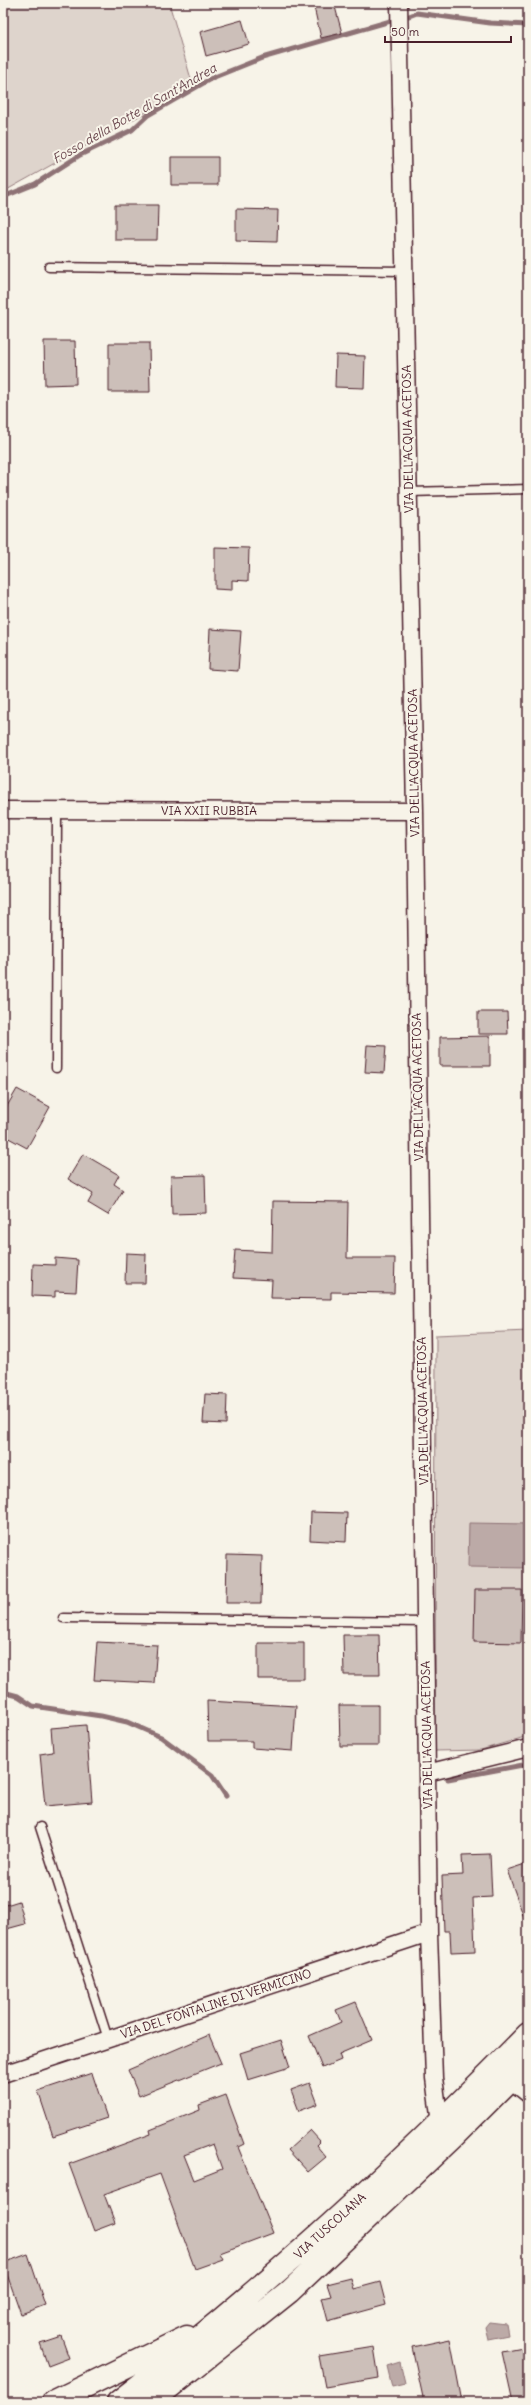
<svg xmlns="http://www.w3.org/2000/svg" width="531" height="2405" viewBox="0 0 531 2405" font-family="Delius,sans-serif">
	<rect width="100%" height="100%" fill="#f7f3e8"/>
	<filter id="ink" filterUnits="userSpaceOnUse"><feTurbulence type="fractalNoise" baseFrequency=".025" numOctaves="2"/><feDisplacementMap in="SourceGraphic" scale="8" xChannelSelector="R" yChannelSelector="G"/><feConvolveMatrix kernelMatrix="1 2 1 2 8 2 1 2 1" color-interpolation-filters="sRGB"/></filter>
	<g filter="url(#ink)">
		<!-- green -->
		<path fill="#ded4cc" stroke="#947a7c" d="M3,3H169L193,86L3,192Z
			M528,1331V1736L481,1750L435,1751L436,1335Z"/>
		<!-- water -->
		<path fill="#bcaaa7" stroke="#8e7275" d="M469,1523L528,1524V1568L468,1567Z
			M489,2322L506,2324L508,2335L488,2339L485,2327Z
			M400,2362L405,2384L392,2387L387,2366Z"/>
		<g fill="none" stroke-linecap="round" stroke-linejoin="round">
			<!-- stream -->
			<path stroke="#8e7275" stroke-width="5" d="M409,16L417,13L490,23L528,25
				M3,197L35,184L80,155L132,130L148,115L212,78L262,58L394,20
				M3,1692L18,1696L33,1706L101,1716L127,1722L161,1737L212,1775L226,1796
				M448,1779L528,1764"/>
		</g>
		<!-- building -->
		<path fill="#ccbfb9" stroke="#4a1f2b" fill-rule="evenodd" d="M334,3L342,33L321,38L314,7Z
			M242,20L249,44L206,56L200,32Z
			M171,157H218V185H171Z
			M115,205H158L157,240H115Z
			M236,209L278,210L277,242L236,241Z
			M44,341H75L76,384L45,385Z
			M109,343H149L150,392H109Z
			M336,355L365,356L364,388L335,387Z
			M215,547L249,548L248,581L232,580V590L215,589Z
			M210,629L241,631L238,671L208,669Z
			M478,1012H507L508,1034H478Z
			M490,1036V1066H440V1037Z
			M367,1045L386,1046L384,1073L365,1072Z
			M17,1089L50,1107L27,1148L3,1135V1113Z
			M83,1154L119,1175L114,1184L123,1190L108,1215L88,1203L93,1194L68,1179Z
			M205,1175L206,1213L172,1214L171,1176Z
			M273,1201L348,1202L347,1258H395L394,1293L331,1292V1299L271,1298L272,1280L233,1278L235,1250L272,1252Z
			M126,1253L146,1254L145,1283H125Z
			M55,1258L78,1260L76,1292L55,1291V1297L32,1296L33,1264L55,1265Z
			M205,1394L227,1395L226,1424L203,1423Z
			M311,1512L347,1513L346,1542L310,1540Z
			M227,1555L262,1556L261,1603H226Z
			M475,1590H522L521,1643L474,1642Z
			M343,1635H379L380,1675H344Z
			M97,1642L157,1645L154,1683L94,1680Z
			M258,1643H304V1679H258Z
			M207,1701L296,1706L293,1751L252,1748V1741H208Z
			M339,1705H378V1746H340Z
			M86,1725L92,1802L45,1806L40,1754L53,1752L51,1728Z
			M490,1854L492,1897L473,1898L475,1951L451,1952L450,1931H444L442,1876L463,1875L462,1855Z
			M528,1863V1923H526L507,1870Z
			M19,1901L25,1924L3,1930V1906Z
			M356,2002L372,2040L339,2054L341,2060L322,2068L309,2036L341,2022L336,2010Z
			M209,2035L221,2063L139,2096L128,2070Z
			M281,2040L290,2067L248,2080L240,2053Z
			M92,2073L107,2118L53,2136L38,2091Z
			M310,2083L318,2104L299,2111L291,2090Z
			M226,2095L244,2144L238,2147L273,2233L220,2253L223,2259L195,2269L160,2174L104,2194L115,2223L94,2231L69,2164L151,2134L150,2130L200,2110L199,2105ZM213,2144L222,2169L194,2180L184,2155Z
			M310,2130L320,2141L316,2145L326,2157L308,2172L288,2150Z
			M28,2254L45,2305L21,2314L3,2263Z
			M351,2278L354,2289L380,2282L386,2305L328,2321L322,2298L331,2296L327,2284Z
			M61,2336L69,2358L48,2366L40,2343Z
			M450,2339L462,2402H424L412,2347Z
			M374,2347L379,2378L325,2387L319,2356Z
			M528,2347V2402H513L502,2352Z"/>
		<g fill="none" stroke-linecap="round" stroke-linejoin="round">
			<defs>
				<path id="lane" d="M49,267L405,271
					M409,492L528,489
					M56,1068L57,811
					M63,1618L425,1622
					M40,1827L108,2039"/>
				<path id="street" d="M399,3L415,811L429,1933L434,2078L440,2123L444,2127
					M3,810L415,811
					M427,1773L528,1748
					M3,2074L429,1933
					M503,2074L528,2094"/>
				<path id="primary" d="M53,2402L187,2337
					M118,2402C264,2290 399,2166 528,2034
					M151,2402L289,2292L453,2137L528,2062"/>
			</defs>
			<!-- lane casing -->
			<use href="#lane" stroke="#4a1f2b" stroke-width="11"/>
			<!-- street casing -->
			<use href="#street" stroke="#4a1f2b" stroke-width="19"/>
			<!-- primary casing -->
			<use href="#primary" stroke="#4a1f2b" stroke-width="25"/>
			<!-- lane -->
			<use href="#lane" stroke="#f7f3e8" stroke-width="8"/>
			<!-- street -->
			<use href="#street" stroke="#f7f3e8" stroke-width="16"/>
			<!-- primary -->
			<use href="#primary" stroke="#f7f3e8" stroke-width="22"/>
		</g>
	</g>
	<g text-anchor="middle" stroke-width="4" stroke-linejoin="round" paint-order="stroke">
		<!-- street labels -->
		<g font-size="12" fill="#4a1f2b" stroke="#f7f3e8">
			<text transform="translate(408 439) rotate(-91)" y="4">VIA DELL'ACQUA ACETOSA</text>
			<text transform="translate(414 763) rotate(-91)" y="4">VIA DELL'ACQUA ACETOSA</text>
			<text x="209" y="815">VIA XXII RUBBIA</text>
			<text transform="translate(418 1087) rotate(-91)" y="4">VIA DELL'ACQUA ACETOSA</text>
			<text transform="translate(423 1411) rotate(-91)" y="4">VIA DELL'ACQUA ACETOSA</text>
			<text transform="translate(427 1735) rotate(-91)" y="4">VIA DELL'ACQUA ACETOSA</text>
			<text transform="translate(216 2004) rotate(-18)" y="4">VIA DEL FONTALINE DI VERMICINO</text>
			<text transform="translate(330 2226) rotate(-42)" y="4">VIA TUSCOLANA</text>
		</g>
		<!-- water labels -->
		<g font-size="13" font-style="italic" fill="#6c4950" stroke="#f7f3e8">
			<text transform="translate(134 113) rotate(-30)" y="5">Fosso della Botte di Sant'Andrea</text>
		</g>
	</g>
	<!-- margin -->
	<rect width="531" height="2405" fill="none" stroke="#f7f3e8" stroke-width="16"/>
	<rect x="8" y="8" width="515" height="2389" fill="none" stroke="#4a1f2b" stroke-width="1.5" filter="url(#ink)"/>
	<!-- scale -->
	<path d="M385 36v6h126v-6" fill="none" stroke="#4a1f2b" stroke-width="2"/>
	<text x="391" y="36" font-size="12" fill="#4a1f2b" stroke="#f7f3e8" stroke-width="3" paint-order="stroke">50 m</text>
</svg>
